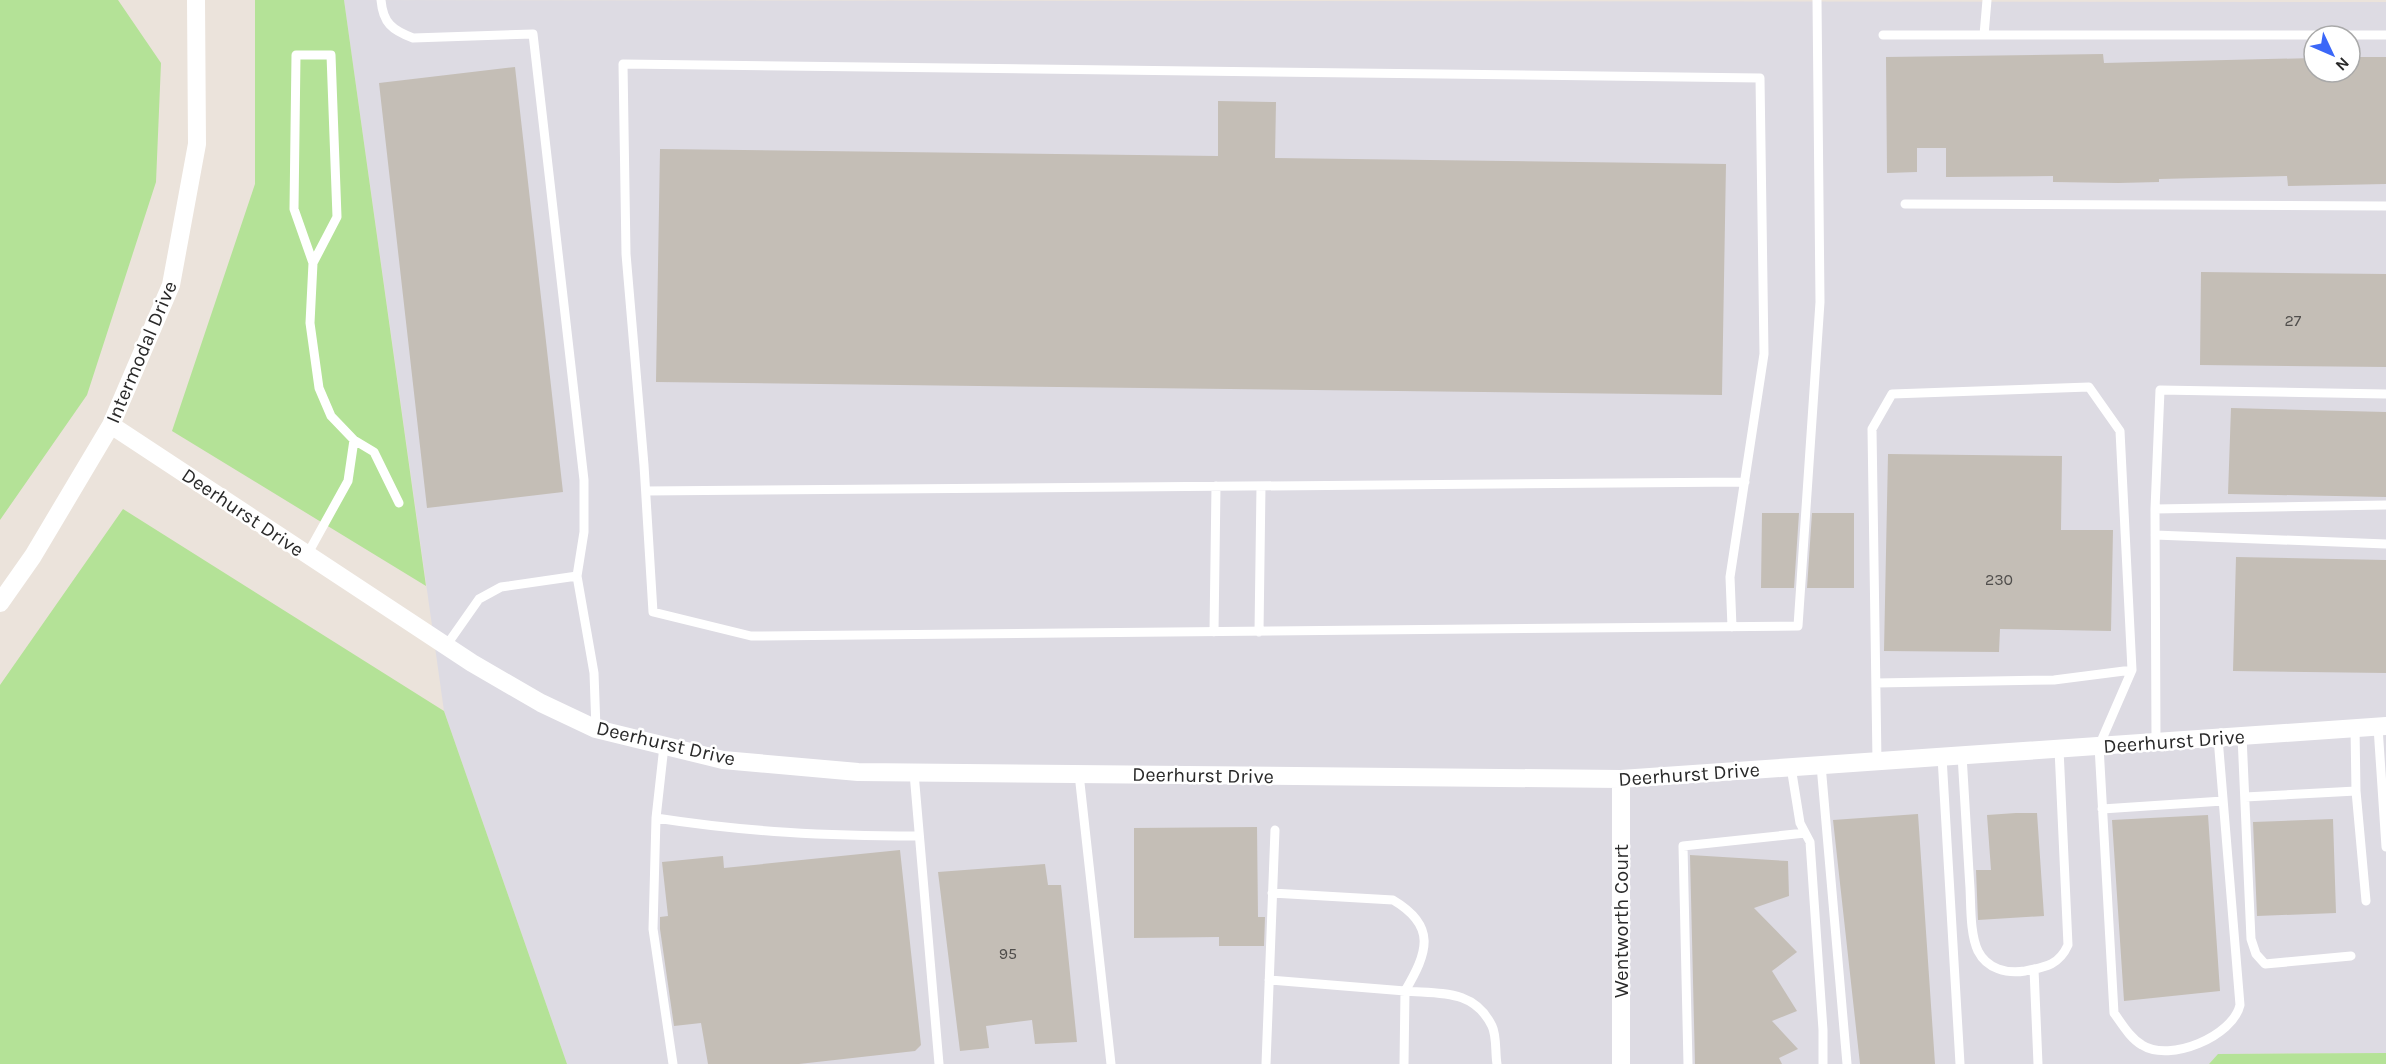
<svg xmlns="http://www.w3.org/2000/svg" width="2386" height="1064" viewBox="0 0 2386 1064" font-family="Karla,sans-serif">
	<rect width="100%" height="100%" fill="#ebe3db"/>
	<!-- industrial -->
	<path fill="#dddbe3" fill-rule="evenodd" d="M344,0L2386,2V1053L2219,1054L2209,1064H567L444,711ZM2314,36H2350V72H2314Z"/>
	<!-- green -->
	<path fill="#b4e297" d="M0,0H118L161,63L156,182L87,395L0,520Z
		M255,0H344L426,586L172,431L255,184Z
		M123,509L444,711L567,1064H0V685Z
		M2386,1053V1064H2209L2218,1054Z"/>
	<!-- building -->
	<path fill="#c4beb6" d="M2103,54L2104,63L2314,58V72H2350V57H2386V184L2288,186L2287,176L2159,179V182L2118,183L2053,182V176L1946,177V148H1917V172L1887,173L1886,57Z
		M515,67L563,492L427,508L379,83Z
		M1218,101L1276,102L1275,158L1726,164L1722,395L656,382L660,149L1218,156Z
		M2201,272L2386,274V367L2200,365Z
		M2231,408L2386,412V497L2228,494Z
		M1888,454L2062,456L2061,530H2113L2111,631L2000,629L1999,652L1884,651Z
		M1762,513H1799L1794,588H1761Z
		M1812,513H1854V588H1807Z
		M2236,557L2386,560V673L2233,671Z
		M2016,813H2037L2044,916L1978,920L1976,870H1991L1987,815Z
		M1918,814L1935,1064H1860L1833,820Z
		M2208,815L2220,991L2124,1001L2112,820Z
		M2333,819L2336,913L2257,916L2253,822Z
		M1257,827L1258,917H1265L1264,946H1219V937L1134,938V828Z
		M900,850L921,1045L915,1051L799,1064H708L701,1023L674,1026L660,929V917L668,916L662,862L723,856L724,868Z
		M1690,855L1788,861L1789,896L1754,908L1797,952L1772,971L1797,1011L1772,1021L1798,1049L1779,1058L1782,1064H1695Z
		M1045,864L1048,885H1061L1077,1042L1035,1044L1032,1020L986,1026L989,1048L960,1051L938,872Z"/>
	<g fill="none" stroke-linecap="round" stroke-linejoin="round">
		<!-- service -->
		<path stroke="#fff" stroke-width="9" d="M381,0C383,23 392,30 413,38L533,34L584,480V532L577,576L594,673L596,729
			M1883,35H2386
			M1984,35L1987,0
			M1905,204L2386,206
			M354,440L374,452L399,503
			M646,491L1745,482
			M2155,509L2386,505
			M2155,535L2386,544
			M307,555L348,481L354,440L331,416L319,388L310,323L313,263L337,217L331,55H296L294,209L313,263
			M1732,627L1730,577L1764,354L1760,78L623,64L626,254L644,465L653,612L751,636L1798,626L1820,302L1817,0
			M1214,632L1216,486
			M1259,632L1261,486
			M446,646L479,599L501,587L577,576
			M1876,683L2054,680L2132,670
			M2378,727L2386,847
			M2242,736L2251,939L2256,954L2265,964L2351,956
			M2156,742L2155,509L2160,390L2386,394
			M1962,755C1965,800 1967,844 1970,888C1971,907 1970,934 1978,951C1987,969 2007,974 2025,971C2046,967 2059,965 2068,945L2059,749
			M1942,757L1960,1064
			M1877,761L1872,429L1892,394L2089,387L2120,431L2132,670L2099,746L2114,1013C2122,1024 2130,1038 2142,1045C2170,1063 2233,1036 2240,1005L2218,738
			M1821,765L1847,1064
			M1791,767L1800,823L1810,842L1823,1030V1064
			M914,773L939,1064
			M1079,774L1111,1064
			M2356,791L2366,901
			M2245,797L2356,791L2355,728
			M2102,809L2223,801
			M656,818L664,746
			M2034,969L2038,1064
			M1269,980L1405,991C1428,952 1437,926 1393,900L1272,893
			M673,1064L653,929L656,818C746,832 827,836 917,836
			M1266,1064L1275,830
			M1404,1064L1405,991C1440,994 1474,989 1492,1026C1497,1036 1495,1053 1497,1064
			M1688,1064L1683,846L1805,833"/>
		<!-- minor -->
		<path stroke="#fff" stroke-width="18" d="M111,425L472,663L541,703L596,729L723,760L858,772L1621,779L2386,726
			M0,603L33,556L111,425L171,285L197,144L196,0
			M1621,779V1064"/>
	</g>
	<g text-anchor="middle" stroke-width="5" stroke-linejoin="round" paint-order="stroke">
		<!-- number labels -->
		<g font-size="16" fill="#504e4c">
			<text x="2293" y="326">27</text>
			<text x="1999" y="585">230</text>
			<text x="1008" y="959">95</text>
		</g>
		<!-- street labels -->
		<g font-size="20" fill="#292929" stroke="#fff">
			<text transform="translate(141 352) rotate(-67)" y="7">Intermodal Drive</text>
			<text transform="translate(243 512) rotate(34)" y="7">Deerhurst Drive</text>
			<text transform="translate(2174 741) rotate(-4)" y="7">Deerhurst Drive</text>
			<text transform="translate(666 743) rotate(13)" y="7">Deerhurst Drive</text>
			<text transform="translate(1689 774) rotate(-4)" y="7">Deerhurst Drive</text>
			<text transform="translate(1203 775) rotate(1)" y="7">Deerhurst Drive</text>
			<text transform="translate(1621 921) rotate(-90)" y="7">Wentworth Court</text>
		</g>
	</g>
	<!-- north arrow -->
	<g transform="translate(2332 54) rotate(134)"><circle r="28" fill="#ffffff" stroke="#a9a9a9" stroke-width="1.5"/>
	<path d="M0-4.5L10 22L0 15L-10 22Z" fill="#3b67f8"/>
	<text y="-9" font-size="16" font-weight="bold" text-anchor="middle" fill="#292929">N</text>
	</g>
</svg>
